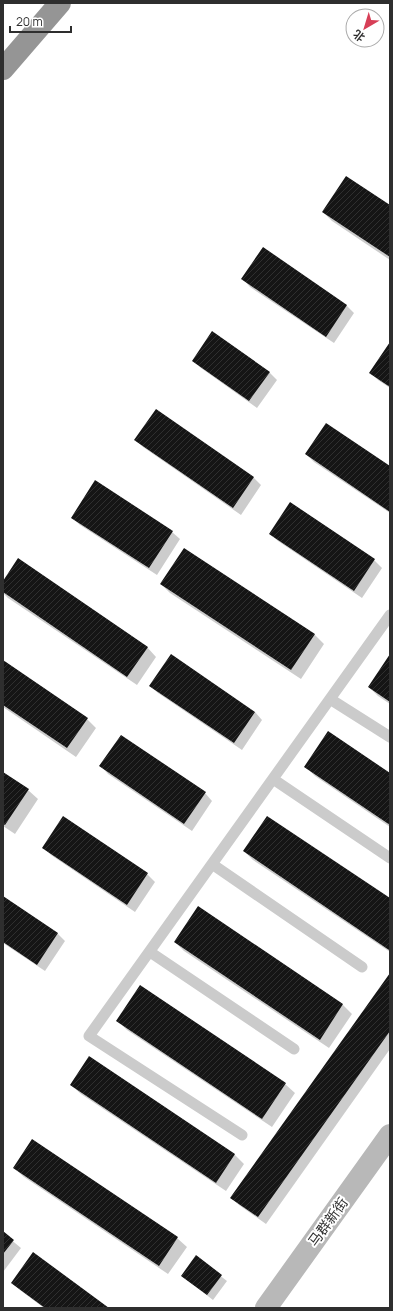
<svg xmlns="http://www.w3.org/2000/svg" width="393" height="1311" viewBox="0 0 393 1311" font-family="Manrope,'Noto Sans SC',sans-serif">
	<defs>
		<pattern id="building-hatch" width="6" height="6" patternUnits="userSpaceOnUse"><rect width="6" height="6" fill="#151515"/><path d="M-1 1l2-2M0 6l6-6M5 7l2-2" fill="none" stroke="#2f2f2f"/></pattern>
	</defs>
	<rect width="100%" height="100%" fill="#fff"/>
	<!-- shadow -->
	<path fill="#0003" d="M390,207V260L332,221L323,212Z
		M263,249L347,306L354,313L334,343L250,287L243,279Z
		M390,343V388L378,380L370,372Z
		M193,361L269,372L277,380L257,408L201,368Z
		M136,440L254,478L261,485L241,515L143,447Z
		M306,454L390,467V513L314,462Z
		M291,503L374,560L382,568L362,598L278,541L270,534Z
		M72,518L172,532L180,539L157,575L80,525Z
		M184,549L315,635L324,644L301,679L170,593L161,584Z
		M3,582L147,647L156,657L137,685L8,598L3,593Z
		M390,656V704L378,696L369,687Z
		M3,661L87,719L96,728L76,757L3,707Z
		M150,686L255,712L262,720L242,750L158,693Z
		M101,766L205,793L212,801L192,831L108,774Z
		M306,767L390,774V827L315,776Z
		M3,773L28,790L38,799L15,834L3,826Z
		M64,817L147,874L155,882L135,912L51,855L43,847Z
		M244,851L390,900V952L253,860Z
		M3,897L58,934L65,941L45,971L3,943Z
		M198,907L343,1005L352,1014L329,1048L184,951L175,942Z
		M390,974V1049L266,1224L239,1205L232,1198Z
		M118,1021L285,1084L295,1093L272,1127L127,1030Z
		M90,1058L235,1155L244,1164L226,1191L81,1094L71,1085Z
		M33,1140L177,1238L187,1247L168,1274L24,1177L14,1168Z
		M3,1233L21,1248L3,1272Z
		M196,1257L227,1281L213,1300L182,1276Z
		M12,1283L107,1308H44L20,1290Z"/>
	<!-- building -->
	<path fill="url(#building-hatch)" d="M346,176L390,205V257L322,212Z
		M263,247L347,305L326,337L241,279Z
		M212,331L270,372L249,401L192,361Z
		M390,342V387L369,373Z
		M156,409L254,477L233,508L134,440Z
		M326,423L390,466V512L305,454Z
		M95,480L173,531L149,568L71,518Z
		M290,502L375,559L354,591L269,534Z
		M184,548L315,634L291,670L160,584Z
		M18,558L148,647L127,677L3,592V581Z
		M171,654L255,712L234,743L149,686Z
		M390,654V702L368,687Z
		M3,660L88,718L67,748L3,705Z
		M328,731L390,773V825L304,767Z
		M121,735L206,792L184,824L99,766Z
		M3,772L29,789L5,825L3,824Z
		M63,816L148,873L127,905L42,848Z
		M267,816L390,898V948L389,950L243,851Z
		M3,896L58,933L37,965L3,942Z
		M198,906L343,1004L320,1040L174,942Z
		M390,973V1031L258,1217L230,1198Z
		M140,985L286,1083L262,1119L116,1021Z
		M89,1056L235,1154L216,1183L70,1085Z
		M32,1139L178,1237L159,1266L13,1168Z
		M3,1231L14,1240L3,1254Z
		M33,1252L109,1308H45L11,1283Z
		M196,1255L222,1275L207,1295L181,1276Z"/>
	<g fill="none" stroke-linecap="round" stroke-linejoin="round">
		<!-- service -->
		<path stroke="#cbcbcb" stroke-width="11" d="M330,699L390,737
			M273,779L390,858
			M212,864L362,967
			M150,952L294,1049
			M242,1135L89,1036L390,615"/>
		<!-- secondary -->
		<path stroke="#b8b8b8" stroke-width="22" d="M266,1308L390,1135"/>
		<!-- motorway -->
		<path stroke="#959595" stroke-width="22" d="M3,69L60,3"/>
	</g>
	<g text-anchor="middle" stroke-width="4" stroke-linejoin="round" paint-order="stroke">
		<!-- street labels -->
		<g font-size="14" fill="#2e2e2e" stroke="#fff">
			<text transform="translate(328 1222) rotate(-54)" y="5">马群新街</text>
		</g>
	</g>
	<!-- border -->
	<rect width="393" height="1311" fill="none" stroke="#2e2e2e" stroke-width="8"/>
	<!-- north arrow -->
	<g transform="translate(365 28) rotate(218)"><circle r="19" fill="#ffffff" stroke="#ababab"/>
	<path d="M0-3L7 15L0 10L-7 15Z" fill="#d73f57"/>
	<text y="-6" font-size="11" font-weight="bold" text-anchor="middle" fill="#2e2e2e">北</text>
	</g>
	<!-- scale -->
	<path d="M10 26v6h61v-6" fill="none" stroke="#2e2e2e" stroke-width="2"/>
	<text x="16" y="26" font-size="12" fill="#2e2e2e" stroke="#ffffff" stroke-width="3" paint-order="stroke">20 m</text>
</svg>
